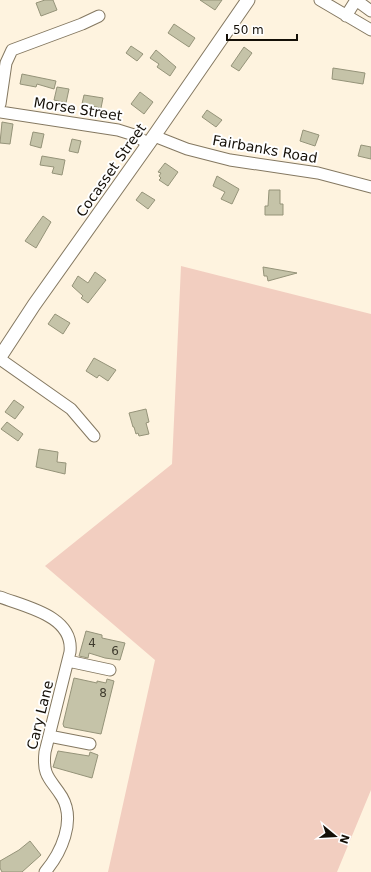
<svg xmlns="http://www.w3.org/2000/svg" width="371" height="872" viewBox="0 0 371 872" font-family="'DejaVu Sans',sans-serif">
	<rect width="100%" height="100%" fill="#fef3df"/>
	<!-- green -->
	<path fill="#f2cec0" d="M181,266L371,314V790L337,872H108L155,660L45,566L172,464Z"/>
	<!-- building -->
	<path fill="#c5c3a8" stroke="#959379" d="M45,0H53L57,10L41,16L36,3Z
		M200,0H222L215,10Z
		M174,24L195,38L189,47L168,33Z
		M131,46L143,54L137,61L126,53Z
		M244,47L252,53L239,71L231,66Z
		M156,50L176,67L170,76L157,67L159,64L150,58Z
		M333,68L365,73L363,84L332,79Z
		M22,74L56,81L54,89L37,84L36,87L20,84Z
		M57,87L69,89L66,103L54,100Z
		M140,92L153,102L144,114L131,104Z
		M84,95L103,98L101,108L82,104Z
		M207,110L222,120L216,127L202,117Z
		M2,122L13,124L10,144L0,143Z
		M303,130L319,135L315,146L300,141Z
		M33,132L44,134L41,148L30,145Z
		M72,139L81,141L78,153L69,151Z
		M361,145L371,147V159L358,156Z
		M42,156L65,160L62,175L52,173L54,167L40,165Z
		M165,163L178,172L168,186L159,180L161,178L159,176L161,173L158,172Z
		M217,176L239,189L232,204L221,199L225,192L213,186Z
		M269,190H280V204H283V215H265V206H268Z
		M142,192L155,200L148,209L136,200Z
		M43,216L51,222L36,248L25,241Z
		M263,267L297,273L268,281L267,276H264Z
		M95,272L106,280L88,303L81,298L83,296L72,286L78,276L88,283Z
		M55,314L70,323L63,334L48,324Z
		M94,358L116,370L108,381L99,375L97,378L86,371Z
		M14,400L24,407L15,419L5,412Z
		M146,409L149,422L146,423L149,434L139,436L138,433L136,434L134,427H133L129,413Z
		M7,422L23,434L18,441L1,429Z
		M39,449L58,452L57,462L66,463L65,474L36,467Z
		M86,631L102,635V638L125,643L120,660L105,658L89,653L88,658L79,656Z
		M74,678L97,683V681L106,683L107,679L114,681L101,734L64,727L63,724Z
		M58,751L89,756L90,752L98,755L92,778L53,767Z
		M30,841L41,855L22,872H2L0,868V861L19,850Z"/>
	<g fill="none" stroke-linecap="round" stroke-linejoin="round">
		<defs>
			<path id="minor" d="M320,0L371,30
				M356,0L371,11
				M346,16L356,0
				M0,104L6,63L12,50L82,24L99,16
				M0,112L118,130L134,135L149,144
				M154,136L187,149L230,160L318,173L371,187
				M0,359L71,409L94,436
				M0,597C26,607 74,616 70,652L45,752C42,777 51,779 62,797C76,821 61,853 45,872
				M68,661L110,670
				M49,736L90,744"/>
			<path id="major" d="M0,357L34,305L154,136L248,0"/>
		</defs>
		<!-- minor casing -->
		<use href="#minor" stroke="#847861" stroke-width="13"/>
		<!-- major casing -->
		<use href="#major" stroke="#847861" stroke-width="15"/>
		<!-- minor -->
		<use href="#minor" stroke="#fff" stroke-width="11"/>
		<!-- major -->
		<use href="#major" stroke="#fff" stroke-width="13"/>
	</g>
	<g text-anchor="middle" stroke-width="4" stroke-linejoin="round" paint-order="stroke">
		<!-- number labels -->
		<g font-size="12" fill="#403c2f">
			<text x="92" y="647">4</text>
			<text x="115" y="655">6</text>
			<text x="103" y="697">8</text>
		</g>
		<!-- street labels -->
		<g font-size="14" fill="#140f07" stroke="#fff">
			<text transform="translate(78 109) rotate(9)" y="5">Morse Street</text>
			<text transform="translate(265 149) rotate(10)" y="5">Fairbanks Road</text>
			<text transform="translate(111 170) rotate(-55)" y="5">Cocasset Street</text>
			<text transform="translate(40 715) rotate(-76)" y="5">Cary Lane</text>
		</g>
	</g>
	<!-- north arrow -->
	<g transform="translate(335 836) rotate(108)" stroke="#ffffff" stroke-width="3" paint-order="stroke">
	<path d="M0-3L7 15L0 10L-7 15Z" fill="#140f07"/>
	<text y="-6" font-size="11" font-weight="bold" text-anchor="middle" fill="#140f07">N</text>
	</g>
	<!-- scale -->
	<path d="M227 34v6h70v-6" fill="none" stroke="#140f07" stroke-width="2"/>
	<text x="233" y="34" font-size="12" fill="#140f07" stroke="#ffffff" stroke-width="3" paint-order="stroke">50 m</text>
</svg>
